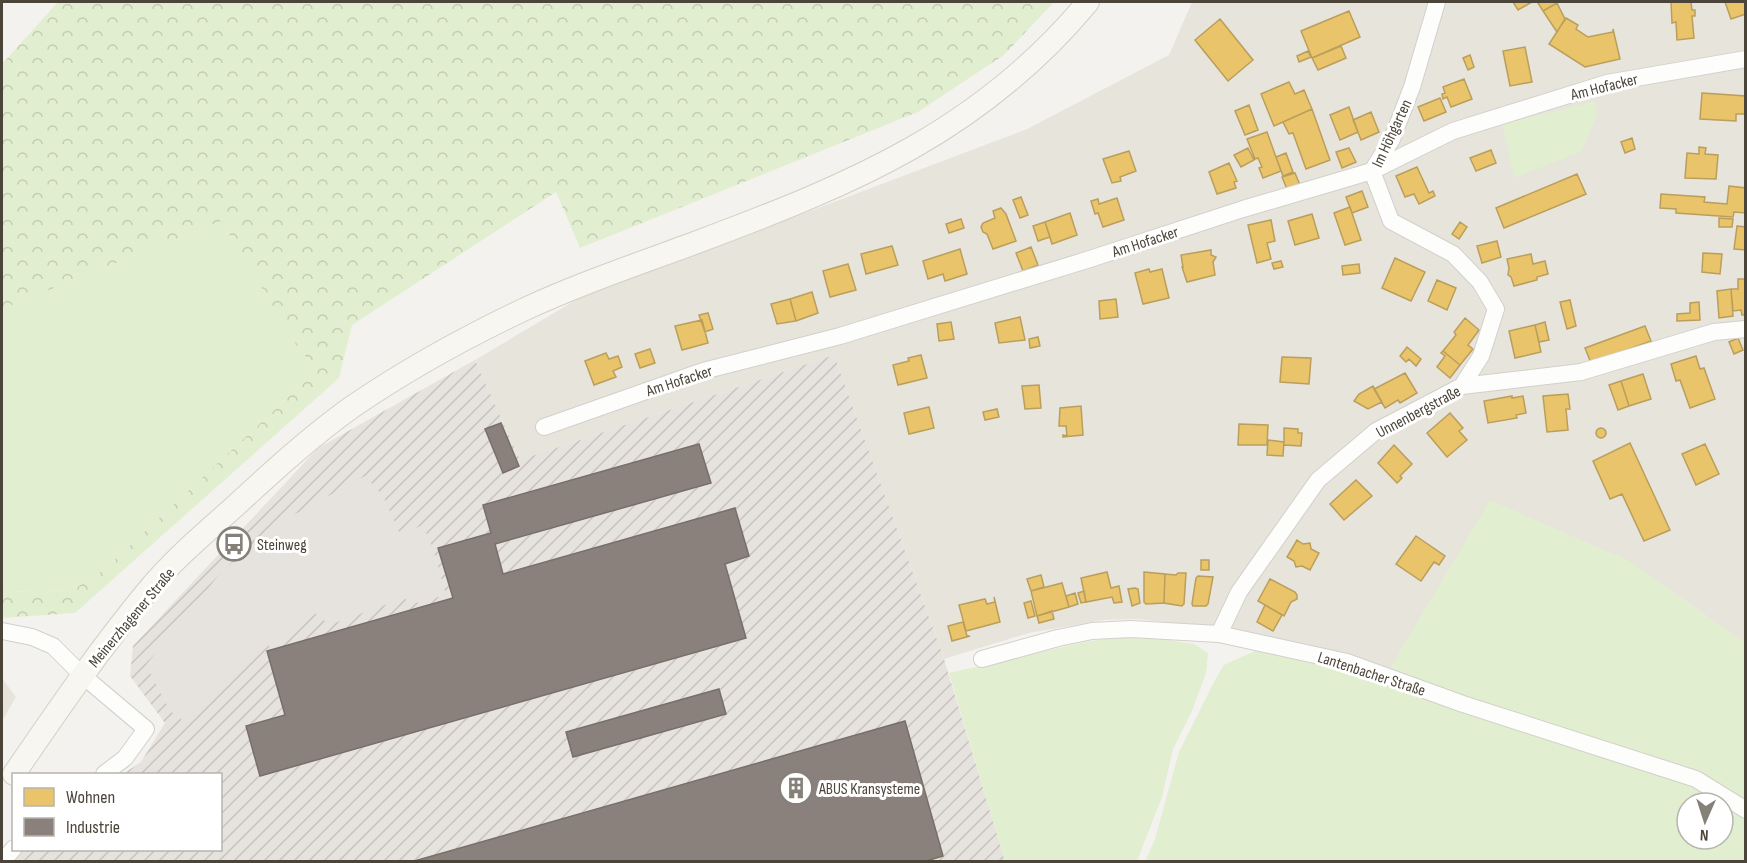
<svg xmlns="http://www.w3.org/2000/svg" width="1747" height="863" viewBox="0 0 1747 863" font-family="'Sofia Sans Condensed',sans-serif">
	<defs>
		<pattern id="industrial-furrows" width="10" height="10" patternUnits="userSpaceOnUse" patternTransform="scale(1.5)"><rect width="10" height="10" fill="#e6e2de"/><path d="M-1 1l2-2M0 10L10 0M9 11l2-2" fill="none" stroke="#c7c3bf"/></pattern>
		<pattern id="forest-crowns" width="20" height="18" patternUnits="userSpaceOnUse" patternTransform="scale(1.5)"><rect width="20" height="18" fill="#e1eecf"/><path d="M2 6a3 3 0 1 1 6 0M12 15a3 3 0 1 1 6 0" fill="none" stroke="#c3cdb2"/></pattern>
	</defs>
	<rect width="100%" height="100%" fill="#f4f2ee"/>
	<!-- residential -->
	<path fill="#e7e4dc" d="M1192,2H1745V643L1627,560L1389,670L1235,630L1138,619L1104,620L1029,633L944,659L834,355L520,460L475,360L591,291L715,247L1027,129L1169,55Z
		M2,678L16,697L2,721Z"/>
	<!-- industrial -->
	<path fill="url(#industrial-furrows)" d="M834,355L944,659L1005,861L11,862L22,850H220V774H123L141,762L165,723L130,676L133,646L318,448L475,360L520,460Z"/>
	<!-- green -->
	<path fill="#e1eecf" d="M1595,101L1597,114L1582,151L1514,178L1502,124Z
		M221,221L297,346L317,370L105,569L73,590L2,592V309Z
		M1490,500L1627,560L1745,643V803L1389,670Z
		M1133,635L1194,644L1208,653L1206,673L1192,711L1173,749L1162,797L1137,861H1005L949,673L1085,642Z
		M1257,650L1344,668L1691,785L1722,803H1687V839H1723V804L1745,817V861L1145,862L1155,839L1179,752L1215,680L1224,665Z"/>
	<!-- forest -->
	<path fill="url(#forest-crowns)" d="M58,2H1054L1004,55L918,112L580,248L556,192L352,325L339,378L75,613L2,618V592L73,590L105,569L317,370L297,346L221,221L2,309V64Z"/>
	<!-- parking -->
	<path fill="#e6e3df" d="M365,476L383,496L400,534L423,525L433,549L446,595L409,605L405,598L329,625L315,613L273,650L262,639L188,724L170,711L146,665L223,570L288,518Z"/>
	<!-- homes -->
	<path fill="#e9c46a" stroke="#ba9e5b" stroke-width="1.5" d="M1513,2H1532L1518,10Z
		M1541,2H1556L1557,3L1543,11L1538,3Z
		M1671,2H1691L1692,10H1695V16H1692L1694,38L1677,40L1676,22L1672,23Z
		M1725,2H1746V14L1731,19Z
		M1557,3L1565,19L1557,32L1543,11Z
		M1349,11L1360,37L1312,58L1301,31Z
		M1566,18L1578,25L1576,29L1588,37L1613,32V29L1620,59L1585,67L1549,44Z
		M1220,19L1253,60L1228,81L1195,40Z
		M1341,46L1346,58L1318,70L1312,58Z
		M1525,47L1532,82L1510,86L1503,51Z
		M1308,51L1311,57L1299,62L1297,56Z
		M1470,55L1474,67L1468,70L1463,58Z
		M1464,79L1472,99L1451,107L1447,97L1443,99L1442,94L1445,93L1443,87Z
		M1289,82L1295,94L1304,90L1312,109L1274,126L1261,94Z
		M1702,93L1746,96V114H1736V121L1700,119Z
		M1440,98L1446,112L1424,121L1418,107Z
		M1249,105L1258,130L1245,135L1235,111Z
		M1349,107L1358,132L1340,140L1330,115Z
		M1312,109L1330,160L1306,169L1293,133L1289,134L1283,122Z
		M1371,112L1379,132L1361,140L1353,120Z
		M1267,132L1281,171L1263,178L1259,168L1262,167L1258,158L1255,159L1247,139Z
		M1632,138L1635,149L1625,153L1621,142Z
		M1699,147L1706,148L1705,154L1718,155L1716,179L1685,178L1687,153L1699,154Z
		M1248,148L1254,160L1241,167L1234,155Z
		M1349,148L1356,162L1342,168L1336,152Z
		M1491,150L1496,163L1476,171L1470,158Z
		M1129,151L1136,171L1120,177L1121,181L1112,183L1103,159Z
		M1286,153L1293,172L1283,176L1276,157Z
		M1229,163L1237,181L1234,182L1236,188L1217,194L1209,172Z
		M1417,167L1429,193L1433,191L1435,196L1419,204L1414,194L1405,197L1396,176Z
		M1295,173L1300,185L1287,189L1282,177Z
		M1577,174L1586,194L1504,228L1496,208Z
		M1729,186L1746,188V213L1734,212L1733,217L1676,213V209L1660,208L1661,194L1705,197L1704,202L1727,204Z
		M1362,191L1368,207L1352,213L1346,197Z
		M1021,197L1028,215L1020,218L1013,200Z
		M1117,198L1124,220L1103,227L1098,213L1095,214L1091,201L1098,199L1099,204Z
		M1350,207L1361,240L1345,245L1334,213Z
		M1001,208L1006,214L1016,241L993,249L987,234L983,232L981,227L983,223L995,218L993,211Z
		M1070,213L1077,235L1052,244L1045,222Z
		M1312,214L1319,238L1295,245L1288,221Z
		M1719,218L1733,219L1732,227H1719Z
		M961,219L964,228L949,233L946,224Z
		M1271,220L1275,241L1267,243L1271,259L1257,263L1248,225Z
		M1045,222L1050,237L1038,241L1033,226Z
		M1460,222L1467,227L1459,239L1452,234Z
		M1737,226L1746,227V250L1734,249Z
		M1497,241L1501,257L1482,263L1477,246Z
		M892,246L898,265L866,274L861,254Z
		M1031,247L1038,265L1023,271L1016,253Z
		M960,249L967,274L945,281L943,274L928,279L923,261Z
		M1211,250V255L1216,257L1213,262L1215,275L1187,282L1182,267H1183L1181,255Z
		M1703,253L1722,254L1720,274L1702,272Z
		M1531,254L1533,264L1545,261L1548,274L1537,277V280L1514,286L1511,277L1508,275L1509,268L1507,259Z
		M1395,258L1425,272L1411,301L1382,288Z
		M1281,261L1283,267L1274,269L1272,263Z
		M848,264L856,290L830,297L823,271Z
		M1359,264L1360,273L1343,275L1342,266Z
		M1149,269L1150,272L1162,269L1169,298L1143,304L1135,273Z
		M1738,279H1746V315H1742L1741,310L1733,311L1731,289H1738Z
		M1437,280L1456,288L1447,310L1428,301Z
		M1731,289L1733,316L1719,318L1717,291Z
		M812,292L818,313L796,321L790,299Z
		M790,299L796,321L777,324L771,304Z
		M1116,299L1118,317L1100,319L1099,301Z
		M1570,300L1576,326L1567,329L1560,302Z
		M1699,302L1700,320L1677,321V314L1690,313V303Z
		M708,313L713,329L705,332L699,315Z
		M1020,317L1025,340L999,343L995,323Z
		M1465,318L1479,330L1468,345L1473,349L1460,365L1443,351L1456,335L1454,332Z
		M702,320L708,343L682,350L675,326Z
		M951,322L954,339L939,341L937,324Z
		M1545,322L1549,340L1539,342L1535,325Z
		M1535,325L1541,352L1515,358L1509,331Z
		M1645,326L1651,341L1591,363L1585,348Z
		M1038,337L1040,346L1030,348L1029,339Z
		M1738,338L1743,350L1734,354L1729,342Z
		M1407,347L1421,359L1416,366L1409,359L1406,362L1400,356Z
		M650,349L655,363L640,368L635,354Z
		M1443,351L1460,365L1450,378L1437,367L1445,356L1441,353Z
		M606,353L609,359L618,356L622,367L613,371L616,377L594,385L585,361Z
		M921,355L927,378L898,385L893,365L909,361L908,358Z
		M1696,356L1700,369L1704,368L1715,399L1690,408L1680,380L1676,381L1671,364Z
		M1282,357L1311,358L1309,384L1280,382Z
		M1405,373L1417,393L1400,403L1398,400L1385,408L1374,389Z
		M1643,374L1651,399L1629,406L1621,381Z
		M1621,381L1629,406L1618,410L1609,385Z
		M1039,385L1041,408L1025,409L1022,386Z
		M1373,386L1382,402L1368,409L1354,401L1359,394Z
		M1568,394L1570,409H1566L1568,430L1547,432L1543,396Z
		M1512,396V398L1523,396L1526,413L1516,415L1517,418L1488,423L1484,401Z
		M1081,406L1083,435L1063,437V435L1067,436L1066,426H1059L1060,408Z
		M929,407L934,428L909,434L904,413Z
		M997,409L999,417L985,420L983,412Z
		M1450,413L1463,428L1459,431L1467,440L1447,457L1427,433Z
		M1239,424L1268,425L1267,445H1238Z
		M1596 433a5 5 0 1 1 10 0a5 5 0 1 1-10 0Z
		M1284,428L1298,429V433H1302L1301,446L1284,445Z
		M1268,440L1284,442L1283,456L1267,455Z
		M1630,443L1670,530L1644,541L1622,494L1610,499L1593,461Z
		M1705,444L1719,474L1696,485L1682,454Z
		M1394,445L1412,464L1400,476L1402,478L1397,483L1378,463Z
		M1356,480L1372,496L1344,520L1330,504Z
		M1416,536L1445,556L1439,565L1434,562L1421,581L1396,564Z
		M1297,540L1303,544L1310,543L1311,549L1319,553L1310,570L1302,566L1296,567L1294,561L1287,557Z
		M1201,560H1209V570H1201Z
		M1107,572L1111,588L1119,586L1122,602L1114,603L1112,597L1086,602L1081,578Z
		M1144,572L1165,574L1164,603L1146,604L1144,602Z
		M1178,573H1186L1184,604L1182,606L1164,603L1165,574L1176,575Z
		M1041,575L1044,587L1031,591L1027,579Z
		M1198,576L1213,577L1208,604L1206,606H1193L1192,604L1196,578Z
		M1270,579L1295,592L1297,595V599L1291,602L1284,616L1258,601Z
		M1062,583L1069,607L1037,616L1031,591Z
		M1135,588L1138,589L1140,603L1132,606L1128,589Z
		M1084,591L1086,602L1081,603L1078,593Z
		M1075,593L1078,604L1069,607L1066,596Z
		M994,597L1000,622L966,631L959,605L985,599L987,604L995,602Z
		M1031,601L1035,616L1028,618L1024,603Z
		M1265,605L1282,615L1273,631L1257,622Z
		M1052,611L1054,619L1039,623L1037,616Z
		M963,622L967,636H970L952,641L948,626Z"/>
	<!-- industry -->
	<path fill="#8a817c" stroke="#776f68" stroke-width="1.5" d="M501,423L519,466L503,473L485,429Z
		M699,444L711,483L495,544L503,574L735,508L749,556L725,564L746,638L260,776L246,726L285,715L267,651L453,598L438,548L491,533L483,505Z
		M719,689L726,714L573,757L566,732Z
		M905,721L943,856L923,862H411Z"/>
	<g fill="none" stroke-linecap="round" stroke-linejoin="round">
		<defs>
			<path id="street" d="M1437,2L1412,87L1392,139L1372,171L1391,221L1453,254L1480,282L1496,309L1481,356L1462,386
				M544,427L703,371L840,336L1090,259L1243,209L1372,171L1453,131L1607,83L1746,59
				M2,631L32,637L53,646L82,675L146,729L125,758L104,774
				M1219,634L1239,592L1318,480L1376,431L1462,386L1581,372L1714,332L1746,329
				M982,659L1058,638L1092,631L1131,629L1219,634L1347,662L1463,704L1696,779L1746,810
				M2,862L14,848"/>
			<path id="secondary" d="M14,774C57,711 101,647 150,588C174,559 205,533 233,508C271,473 310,437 352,407C406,370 464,338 523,310C581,283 641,263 700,241C852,184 981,131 1088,2"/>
		</defs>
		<!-- street casing -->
		<use href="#street" stroke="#d2d0cb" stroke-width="18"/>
		<!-- secondary casing -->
		<use href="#secondary" stroke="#d3cfc5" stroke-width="24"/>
		<!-- street -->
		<use href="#street" stroke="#fdfdfc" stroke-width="16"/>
		<!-- secondary -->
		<use href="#secondary" stroke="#f7f6f1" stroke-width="22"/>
	</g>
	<!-- icons -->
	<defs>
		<symbol id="bus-ring" viewBox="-11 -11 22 22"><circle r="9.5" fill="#fff" stroke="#868178" stroke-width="1.5"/><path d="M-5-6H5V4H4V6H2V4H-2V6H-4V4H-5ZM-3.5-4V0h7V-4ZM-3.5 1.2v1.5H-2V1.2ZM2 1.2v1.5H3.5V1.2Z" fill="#868178"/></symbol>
		<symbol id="building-ring" viewBox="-11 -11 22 22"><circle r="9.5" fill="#fff" stroke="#868178" stroke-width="1.5"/><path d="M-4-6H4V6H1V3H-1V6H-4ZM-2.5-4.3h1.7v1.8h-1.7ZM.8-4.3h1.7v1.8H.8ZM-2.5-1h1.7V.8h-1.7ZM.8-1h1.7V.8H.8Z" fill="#868178"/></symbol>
	</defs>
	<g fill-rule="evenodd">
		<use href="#bus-ring" x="215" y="525" width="38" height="38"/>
		<use href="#building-ring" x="777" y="769" width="38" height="38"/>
	</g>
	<g text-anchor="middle" stroke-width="6" stroke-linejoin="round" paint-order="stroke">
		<!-- street labels -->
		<g font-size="16" fill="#4b4439" stroke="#fff">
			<text transform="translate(1604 86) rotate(-14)" y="6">Am Hofacker</text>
			<text transform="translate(1391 133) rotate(-65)" y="6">Im Höhgarten</text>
			<text transform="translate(1145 241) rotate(-18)" y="6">Am Hofacker</text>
			<text transform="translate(679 380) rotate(-18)" y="6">Am Hofacker</text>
			<text transform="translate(1418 411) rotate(-28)" y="6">Unnenbergstraße</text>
			<text transform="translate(131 617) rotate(-50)" y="6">Meinerzhagener Straße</text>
			<text transform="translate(1372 673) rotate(18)" y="6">Lantenbacher Straße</text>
		</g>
		<!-- poi labels -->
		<g font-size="16" fill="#4b4439" stroke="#fff" text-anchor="start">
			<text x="257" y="550">Steinweg</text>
			<text x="819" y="794">ABUS Kransysteme</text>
		</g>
	</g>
	<!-- border -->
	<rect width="1747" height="863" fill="none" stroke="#4b4439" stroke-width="6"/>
	<!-- legend -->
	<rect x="12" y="773" width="210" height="78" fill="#ffffff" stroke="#b7b4b0" stroke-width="1.5"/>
	<rect x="24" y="788" width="30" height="18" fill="#e9c46a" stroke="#b7b4b0" stroke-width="1.5"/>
	<text x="66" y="803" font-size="18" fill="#4b4439">Wohnen</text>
	<rect x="24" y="818" width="30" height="18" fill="#8a817c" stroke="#b7b4b0" stroke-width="1.5"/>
	<text x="66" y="833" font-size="18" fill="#4b4439">Industrie</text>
	<!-- north arrow -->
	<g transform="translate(1705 821) rotate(183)"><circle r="28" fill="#ffffff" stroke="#b7b4b0" stroke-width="1.5"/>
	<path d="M0-4.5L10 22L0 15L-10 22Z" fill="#868178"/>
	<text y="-9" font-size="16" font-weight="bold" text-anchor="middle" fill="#4b4439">N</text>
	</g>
</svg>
